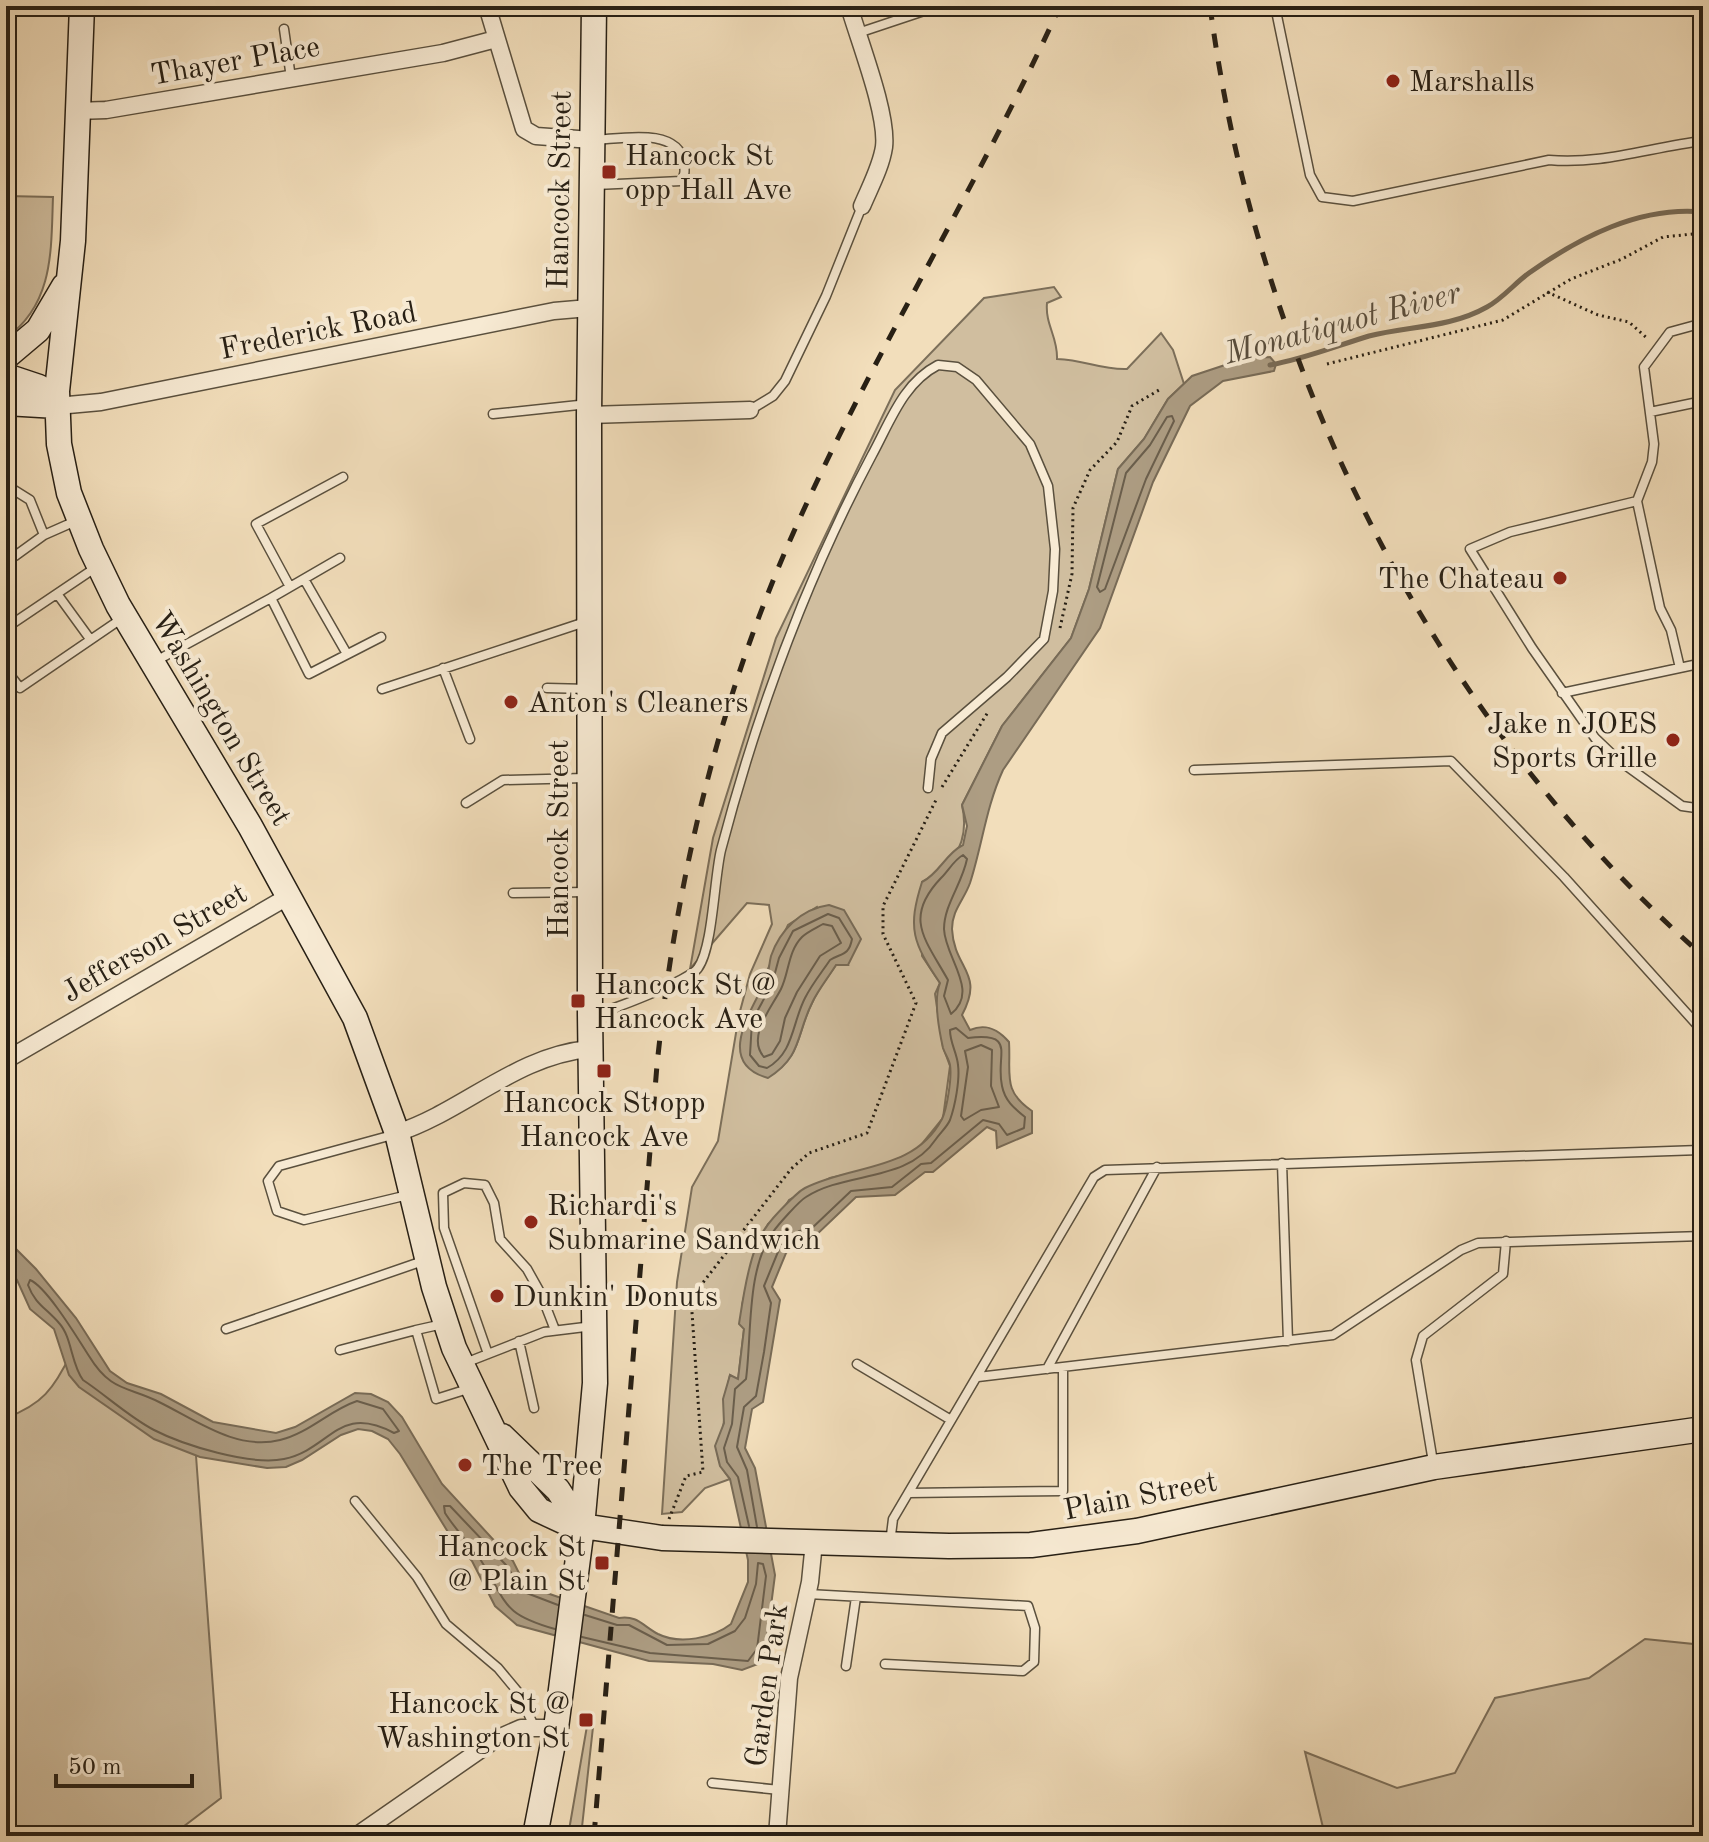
<svg xmlns="http://www.w3.org/2000/svg" width="1709" height="1842" viewBox="0 0 1709 1842" font-family="'Old Standard TT',serif">
	<rect width="100%" height="100%" fill="#f2debb"/>
	<filter id="stains"><feTurbulence type="fractalNoise" baseFrequency=".0025" numOctaves="4"/><feColorMatrix values="0 0 0 0 .2 0 0 0 0 .09 0 0 0 0 .02 0 0 0 .5 -.17"/></filter>
	<radialGradient id="worn" r=".72"><stop offset=".6" stop-color="#630" stop-opacity="0"/><stop offset="1" stop-color="#630" stop-opacity=".3"/></radialGradient>
	<!-- green -->
	<path fill="#d0be9f" stroke="#7c6f5a" stroke-width="2" fill-rule="evenodd" d="M6,196L53,197C51,250 54,304 6,338Z
		M1054,287L1061,297L1047,303C1045,325 1058,337 1057,359C1086,360 1100,370 1127,369L1161,333L1173,350L1184,384L1168,399L1144,439L1118,469L1089,589L1071,638L1002,726L962,805C970,841 955,866 922,882V956L940,983L935,994L943,1047L950,1066L943,1118L917,1150L880,1167L830,1178L789,1200L779,1217L768,1224L755,1249L742,1305L744,1329L738,1380L730,1375C726,1391 725,1404 724,1420C722,1448 708,1452 730,1479L705,1488L682,1512L662,1514L677,1282L692,1187L718,1141L739,1015L750,974L772,924L769,905L747,903L690,969L713,838L776,638L895,390L984,298ZM817,907L848,965H836C828,977 818,989 812,1003C796,1035 802,1057 768,1077L757,993L788,925Z
		M72,1353L195,1442L221,1798L171,1836H6V1418C45,1403 52,1389 72,1353Z
		M1645,1639L1703,1645V1836H1325L1305,1752L1397,1788L1455,1773L1495,1698L1589,1678Z
		M587,1726L593,1727L581,1836H568Z"/>
	<!-- water -->
	<path fill="#ad9d83" stroke="#786b57" stroke-width="2" d="M1270,357L1276,364L1274,371L1223,381L1190,406L1153,482L1100,628L1003,770C986,807 982,846 970,883C964,900 952,910 952,929C954,970 985,972 962,1015L970,1030C986,1023 998,1029 1009,1042C1011,1074 1002,1091 1032,1111V1133L997,1148L996,1131L987,1127L933,1172H925L895,1195L856,1197L812,1239L803,1238L786,1253L772,1287L780,1300L763,1402L752,1409L745,1448L755,1468L775,1575L765,1652L758,1664L742,1670L713,1664L649,1661L517,1625L495,1606L472,1561L451,1537L400,1454L388,1439L372,1431L358,1429L341,1435L302,1460L286,1467L267,1468L200,1457L154,1439L79,1387L69,1375L54,1329L30,1309L17,1280L6,1265V1239L36,1269L76,1318L110,1371L127,1383L161,1394L213,1422L276,1433L295,1427L355,1393L371,1394L388,1402L402,1417L442,1484L513,1561L522,1579L541,1591L619,1618C637,1615 643,1626 658,1634C680,1645 713,1638 731,1624L748,1582V1560L730,1479L720,1466L715,1446L724,1423L723,1399L730,1375L738,1379L744,1329L739,1324C743,1298 750,1247 767,1226C772,1218 797,1192 805,1188C852,1164 914,1172 942,1119C947,1108 952,1078 950,1065C949,1059 945,1054 943,1048C939,1030 933,999 940,983C913,943 907,929 922,882C939,874 946,853 963,845L967,826L962,805L1002,726L1071,638L1089,589L1118,469L1144,439L1168,399L1192,376L1243,359Z
		M829,905L844,910L861,939L848,965H836C828,978 818,990 812,1003C796,1035 802,1057 768,1078C714,1063 752,1010 766,980C769,972 769,964 771,956C780,930 801,909 829,905Z"/>
	<g fill="none" stroke-linecap="round" stroke-linejoin="round">
		<!-- shore -->
		<path stroke="#6a5e4c" stroke-width="2" d="M1172,416L1174,421L1146,479L1105,589L1100,592L1097,587L1126,473L1150,445L1167,417Z
			M963,855L967,859C962,884 944,905 944,929C945,958 980,991 951,1014L944,996L948,980C925,939 903,918 941,878C949,870 954,860 963,855Z
			M828,914L839,918L852,939C849,956 841,953 830,960C822,972 812,984 805,998C792,1023 794,1053 767,1068L759,1066L750,1055L752,1021L772,984L779,958L793,931Z
			M823,924L832,926L841,943L820,956L797,992L785,1018L780,1041L772,1054L764,1057C746,1037 772,1007 781,989C789,973 788,951 802,937C807,932 816,928 823,924Z
			M981,1045L992,1050L991,1086L999,1107L981,1110L964,1120L961,1116L968,1067L965,1051Z
			M30,1280C47,1287 78,1339 89,1356C111,1392 127,1386 159,1402C196,1420 236,1451 280,1440C309,1433 330,1410 357,1401L383,1409L399,1431L394,1433C338,1403 331,1449 284,1459C251,1466 183,1445 154,1430C129,1417 107,1396 83,1380C71,1364 72,1337 59,1323C46,1308 35,1304 28,1285Z
			M749,1526L738,1477L727,1462L724,1448L732,1424L735,1389L746,1379C752,1335 746,1270 773,1232C777,1226 799,1201 806,1197C846,1171 907,1183 936,1139C940,1133 947,1127 950,1120C955,1106 960,1080 958,1065C957,1053 950,1043 950,1030L956,1028L968,1038C1018,1032 995,1055 1002,1086C1005,1101 1014,1108 1025,1117L1024,1128L1007,1135L999,1124L983,1120L931,1163L921,1164L892,1187L851,1191L811,1229L799,1231L780,1247L764,1286L771,1303L764,1352L756,1396L744,1407L737,1447L747,1470L757,1527
			M555,1629C499,1613 508,1602 480,1559C469,1543 455,1529 445,1513L444,1506H450L506,1565L524,1592L558,1605
			M582,1637L650,1653L748,1661L757,1649L766,1576L763,1564L758,1563L756,1584L745,1618L735,1631L708,1644L667,1645L629,1625H617L585,1615"/>
		<!-- stream -->
		<path stroke="#786b57" stroke-width="5" d="M1270,365C1305,359 1336,346 1369,336C1409,326 1450,328 1487,307C1502,299 1515,283 1529,273C1580,237 1640,206 1703,212"/>
		<defs>
			<path id="service" d="M1275,6L1310,175L1322,197L1353,201L1549,160C1601,165 1651,147 1703,141
				M284,29L291,78
				M858,33L939,6
				M594,140C620,139 678,126 684,163C685,171 685,175 681,181L596,185
				M750,410L773,396L785,381L826,296L862,206
				M1650,412L1703,401
				M493,414L588,404
				M6,485L30,500L44,535L78,520
				M1637,501L1510,532L1470,549L1532,648L1595,738L1617,759L1682,806L1703,809
				M15,556L44,535
				M304,579L347,654
				M290,587L256,524L343,477
				M58,595L90,639
				M271,598L340,558
				M6,628L95,568
				M154,662L271,598L309,674L381,637
				M443,668L470,739
				M1680,668L1671,630L1660,608L1637,501L1652,462L1654,444L1644,367L1670,332L1703,323
				M6,670L20,688L124,617
				M547,688L589,689
				M382,689L585,622
				M1562,693L1703,663
				M466,803L503,780L585,778
				M513,893L588,892
				M595,1013C609,1012 692,979 698,968C713,947 714,879 721,850C757,713 805,581 872,455C890,422 903,383 938,365L957,367L976,380L1030,444L1048,486L1055,549L1053,591L1044,639L1007,677L942,733L931,759L928,788
				M396,1134L279,1166L268,1181L277,1211L304,1220L408,1195
				M1700,1150L1701,1236
				M1282,1163L1288,1341
				M226,1329L423,1261
				M416,1330L443,1324
				M519,1341L534,1408
				M340,1350L416,1330L436,1399L471,1388
				M488,1354L444,1228L443,1193L464,1183L485,1185L494,1203L500,1239L527,1269L541,1294L555,1330
				M465,1363L544,1332L593,1326
				M857,1364L951,1420
				M1047,1369L1157,1167
				M978,1377L1333,1335L1461,1250L1478,1243L1703,1236
				M1433,1462L1416,1360L1423,1336L1503,1274L1506,1241
				M909,1493L1063,1491V1367
				M355,1501L417,1577L446,1624L498,1668L518,1692L534,1726
				M890,1543L893,1519L1094,1177L1105,1170L1700,1150L1699,1027L1564,877L1451,761L1194,770
				M808,1594L1028,1606L1035,1628L1034,1662L1023,1671L885,1664
				M846,1666L856,1597
				M712,1783L780,1790"/>
			<path id="minor" d="M487,6L524,129L536,136L592,140
				M849,6C859,41 888,114 884,147C881,167 870,187 862,206
				M76,111L106,110L443,53L496,39
				M57,406L101,402L554,311L589,308
				M589,415L750,410
				M6,1060L289,896
				M397,1133C464,1111 517,1055 590,1049
				M356,1836L496,1739L521,1728H556
				M777,1836L789,1678L810,1582L814,1542"/>
			<path id="secondary" d="M82,6L73,241L57,391L59,444L69,493L91,549L118,605L250,826L355,1018L397,1133L434,1287L454,1348L521,1488L539,1510L569,1524L662,1538L949,1546L1031,1545L1137,1531L1434,1467L1703,1429
				M6,357L38,330L64,286
				M6,376L39,387L57,406
				M6,403L57,406
				M502,1436L558,1490L582,1527
				M535,1836L556,1728L582,1527L595,1383L590,1014L589,415L594,6"/>
		</defs>
		<!-- service casing -->
		<use href="#service" stroke="#5a503e" stroke-width="11"/>
		<!-- minor casing -->
		<use href="#minor" stroke="#5a503e" stroke-width="19"/>
		<!-- secondary casing -->
		<use href="#secondary" stroke="#282015" stroke-width="27"/>
		<!-- path -->
		<path stroke="#282015" stroke-width="3" stroke-dasharray="2 4" stroke-linecap="butt" d="M1547,292L1598,315L1629,322L1648,339
			M1327,364L1503,320L1571,279L1622,259L1663,237L1703,233
			M1060,628L1072,574L1073,508L1090,470L1117,442L1132,406L1159,390
			M942,787L988,712
			M669,1519L686,1476L703,1472L691,1298L791,1169L809,1153L867,1133L916,1003L883,934V906L937,798"/>
		<!-- service -->
		<use href="#service" stroke="#f7ead3" stroke-width="8"/>
		<!-- minor -->
		<use href="#minor" stroke="#f7ead3" stroke-width="16"/>
		<!-- secondary -->
		<use href="#secondary" stroke="#f7ead3" stroke-width="24"/>
		<!-- rail -->
		<path stroke="#282015" stroke-width="5" stroke-dasharray="14 14" stroke-linecap="butt" d="M1210,6C1258,367 1428,713 1703,956
			M594,1836L657,1065C676,879 719,699 795,529C875,350 979,184 1060,6"/>
	</g>
	<!-- markers -->
	<g fill="#8f2418" stroke="#f7ead3" stroke-width="3">
		<circle cx="1393" cy="81" r="8"/>
		<rect x="601" y="164" width="16" height="16" rx="4"/>
		<circle cx="1560" cy="578" r="8"/>
		<circle cx="511" cy="702" r="8"/>
		<circle cx="1673" cy="740" r="8"/>
		<rect x="570" y="993" width="16" height="16" rx="4"/>
		<rect x="596" y="1063" width="16" height="16" rx="4"/>
		<circle cx="531" cy="1222" r="8"/>
		<circle cx="497" cy="1296" r="8"/>
		<circle cx="465" cy="1465" r="8"/>
		<rect x="594" y="1555" width="16" height="16" rx="4"/>
		<rect x="578" y="1712" width="16" height="16" rx="4"/>
	</g>
	<g text-anchor="middle" stroke-width="8" stroke-linejoin="round" paint-order="stroke">
		<!-- street labels -->
		<g font-size="30" fill="#282015" stroke="#f7ead3">
			<text transform="translate(235 60) rotate(-10)" y="10">Thayer Place</text>
			<text transform="translate(559 190) rotate(-89)" y="10">Hancock Street</text>
			<text transform="translate(318 330) rotate(-11)" y="10">Frederick Road</text>
			<text transform="translate(222 718) rotate(59)" y="10">Washington Street</text>
			<text transform="translate(558 839) rotate(-90)" y="10">Hancock Street</text>
			<text transform="translate(154 942) rotate(-30)" y="10">Jefferson Street</text>
			<text transform="translate(1140 1495) rotate(-11)" y="10">Plain Street</text>
			<text transform="translate(766 1685) rotate(-82)" y="10">Garden Park</text>
		</g>
		<!-- poi labels -->
		<g font-size="30" fill="#282015" stroke="#f7ead3" text-anchor="start">
			<text x="1409" y="91">Marshalls</text>
			<text x="625" y="165">Hancock St<tspan x="625" dy="34">opp Hall Ave</tspan></text>
			<text x="1544" y="588" text-anchor="end">The Chateau</text>
			<text x="527" y="712">Anton's Cleaners</text>
			<text x="1657" y="733" text-anchor="end">Jake n JOES<tspan x="1657" dy="34">Sports Grille</tspan></text>
			<text x="594" y="994">Hancock St @<tspan x="594" dy="34">Hancock Ave</tspan></text>
			<text x="604" y="1112" text-anchor="middle">Hancock St opp<tspan x="604" dy="34">Hancock Ave</tspan></text>
			<text x="547" y="1215">Richardi's<tspan x="547" dy="34">Submarine Sandwich</tspan></text>
			<text x="513" y="1306">Dunkin' Donuts</text>
			<text x="481" y="1475">The Tree</text>
			<text x="586" y="1556" text-anchor="end">Hancock St<tspan x="586" dy="34">@ Plain St</tspan></text>
			<text x="570" y="1713" text-anchor="end">Hancock St @<tspan x="570" dy="34">Washington St</tspan></text>
		</g>
		<!-- water labels -->
		<g font-size="32" font-style="italic" fill="#574c3c" stroke="#f7ead3">
			<text transform="translate(1342 322) rotate(-15)" y="11">Monatiquot River</text>
		</g>
	</g>
	<!-- margin -->
	<rect width="1709" height="1842" fill="none" stroke="#f2debb" stroke-width="32"/>
	<rect x="8" y="8" width="1693" height="1826" fill="none" stroke="#282015" stroke-width="4"/>
	<rect x="16" y="16" width="1677" height="1810" fill="none" stroke="#282015" stroke-width="2"/>
	<!-- scale -->
	<path d="M56 1774v12h136v-12" fill="none" stroke="#282015" stroke-width="4"/>
	<text x="68" y="1774" font-size="24" fill="#282015" stroke="#f7ead3" stroke-width="6" paint-order="stroke">50 m</text>
	<rect width="100%" height="100%" filter="url(#stains)"/>
	<rect width="100%" height="100%" fill="url(#worn)"/>
</svg>
